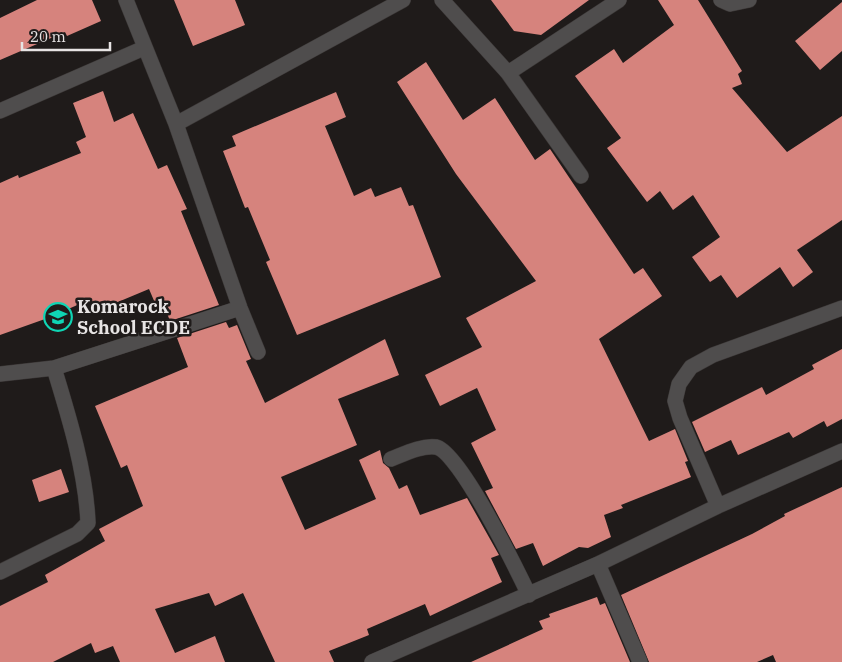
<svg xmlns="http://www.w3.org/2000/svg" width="842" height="662" viewBox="0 0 842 662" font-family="'IBM Plex Serif',serif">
	<rect width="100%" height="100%" fill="#1f1b1a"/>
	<!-- building -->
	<path fill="#d6837d" d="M37,0H92L101,21L67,36L65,32L0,60V18Z
		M174,0H235L245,25L193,46Z
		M491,0H589L541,35L514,31Z
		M658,0H698L742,71L738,74L742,84L732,88L787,152L842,116V220L797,250L813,272L793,287L780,267L737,298L721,275L710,282L692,257L720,237L693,195L673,210L660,191L647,202L607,148L621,138L575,76L614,49L623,63L674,25Z
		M842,2V51L820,70L795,41Z
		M426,62L463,120L495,98L535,160L550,149L634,274L643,268L662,296L599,339L649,441L675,429L688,461L685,462L691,477L621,505L623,508L604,515L611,537L588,548L579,547L543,566L533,543L516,549L485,491L493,488L471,443L496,430L477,388L440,406L425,375L482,347L466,318L536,281L456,174L397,82Z
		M103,91L114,122L133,113L158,169L167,165L187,209L181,211L219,305L170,321L165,308L158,310L149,289L94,312L89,300L45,319L0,335V183L18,175L19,178L81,153L76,142L86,137L73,103Z
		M336,92L346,117L325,126L354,196L371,188L375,197L401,187L409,206L413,205L441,277L297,335L266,262L270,260L248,207L245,208L223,151L236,146L232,136Z
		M226,322L229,328L237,325L251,359L246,361L265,403L385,339L399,375L338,399L357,445L281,477L305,530L376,499L359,460L380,450L383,463L389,468L399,489L407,485L420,515L467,498L499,555L491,558L502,582L430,616L425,604L367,629L369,635L329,651L334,662H275L243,593L215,606L209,593L155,609L175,653L215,636L225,662H120L113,646L95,653L91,643L53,662H0V606L48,582L45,575L105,541L99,529L143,506L127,465L121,468L95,406L188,367L177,338Z
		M842,349V419L827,427L824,421L793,438L789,432L738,455L731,440L705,452L692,422L762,387L766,395L814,369L812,365Z
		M61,469L69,492L39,502L32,480Z
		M842,487V662H776L773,655L757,662H649L621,595L752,534L785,516L784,514Z
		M597,597L600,605L605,603L630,662H471L543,629L539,621L550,617L549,614Z"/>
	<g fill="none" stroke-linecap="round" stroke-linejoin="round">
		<defs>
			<path id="minor" d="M126,0L176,124L240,308L258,352
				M442,0L508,73L581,176
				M721,0L730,4L749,0
				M508,73L619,0
				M0,111L144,48
				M176,124L403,0
				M0,374L54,368L240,308
				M391,459C404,454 422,445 436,447C459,451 517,570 529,595
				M718,506L680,418L675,401L679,384L691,367L713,355L842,308
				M598,564L640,662
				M0,572L77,534L88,523C86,472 69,417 54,368
				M372,662L598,564L718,506L842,451"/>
		</defs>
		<!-- minor casing -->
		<use href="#minor" stroke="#3b3736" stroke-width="16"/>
		<!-- minor -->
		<use href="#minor" stroke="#4f4d4d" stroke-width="15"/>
	</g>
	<!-- icons -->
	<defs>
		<symbol id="school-ring" viewBox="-11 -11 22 22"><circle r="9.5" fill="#1f1b1a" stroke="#0fd5b4" stroke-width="1.5"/><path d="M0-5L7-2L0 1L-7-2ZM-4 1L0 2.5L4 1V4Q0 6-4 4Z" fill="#0fd5b4"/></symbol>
	</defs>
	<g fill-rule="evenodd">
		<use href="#school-ring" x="42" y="301" width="32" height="32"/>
	</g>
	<g text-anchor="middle" stroke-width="5" stroke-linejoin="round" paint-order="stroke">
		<!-- poi labels -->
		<g font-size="18" font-weight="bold" fill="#e7e4e4" stroke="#1f1b1a" text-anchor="start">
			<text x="77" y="313">Komarock<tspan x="77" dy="21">School ECDE</tspan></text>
		</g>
	</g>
	<!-- scale -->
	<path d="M22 42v8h88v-8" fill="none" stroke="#e7e4e4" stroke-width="2.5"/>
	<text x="30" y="42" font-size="15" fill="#e7e4e4" stroke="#1f1b1a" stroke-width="4" paint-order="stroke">20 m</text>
</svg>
